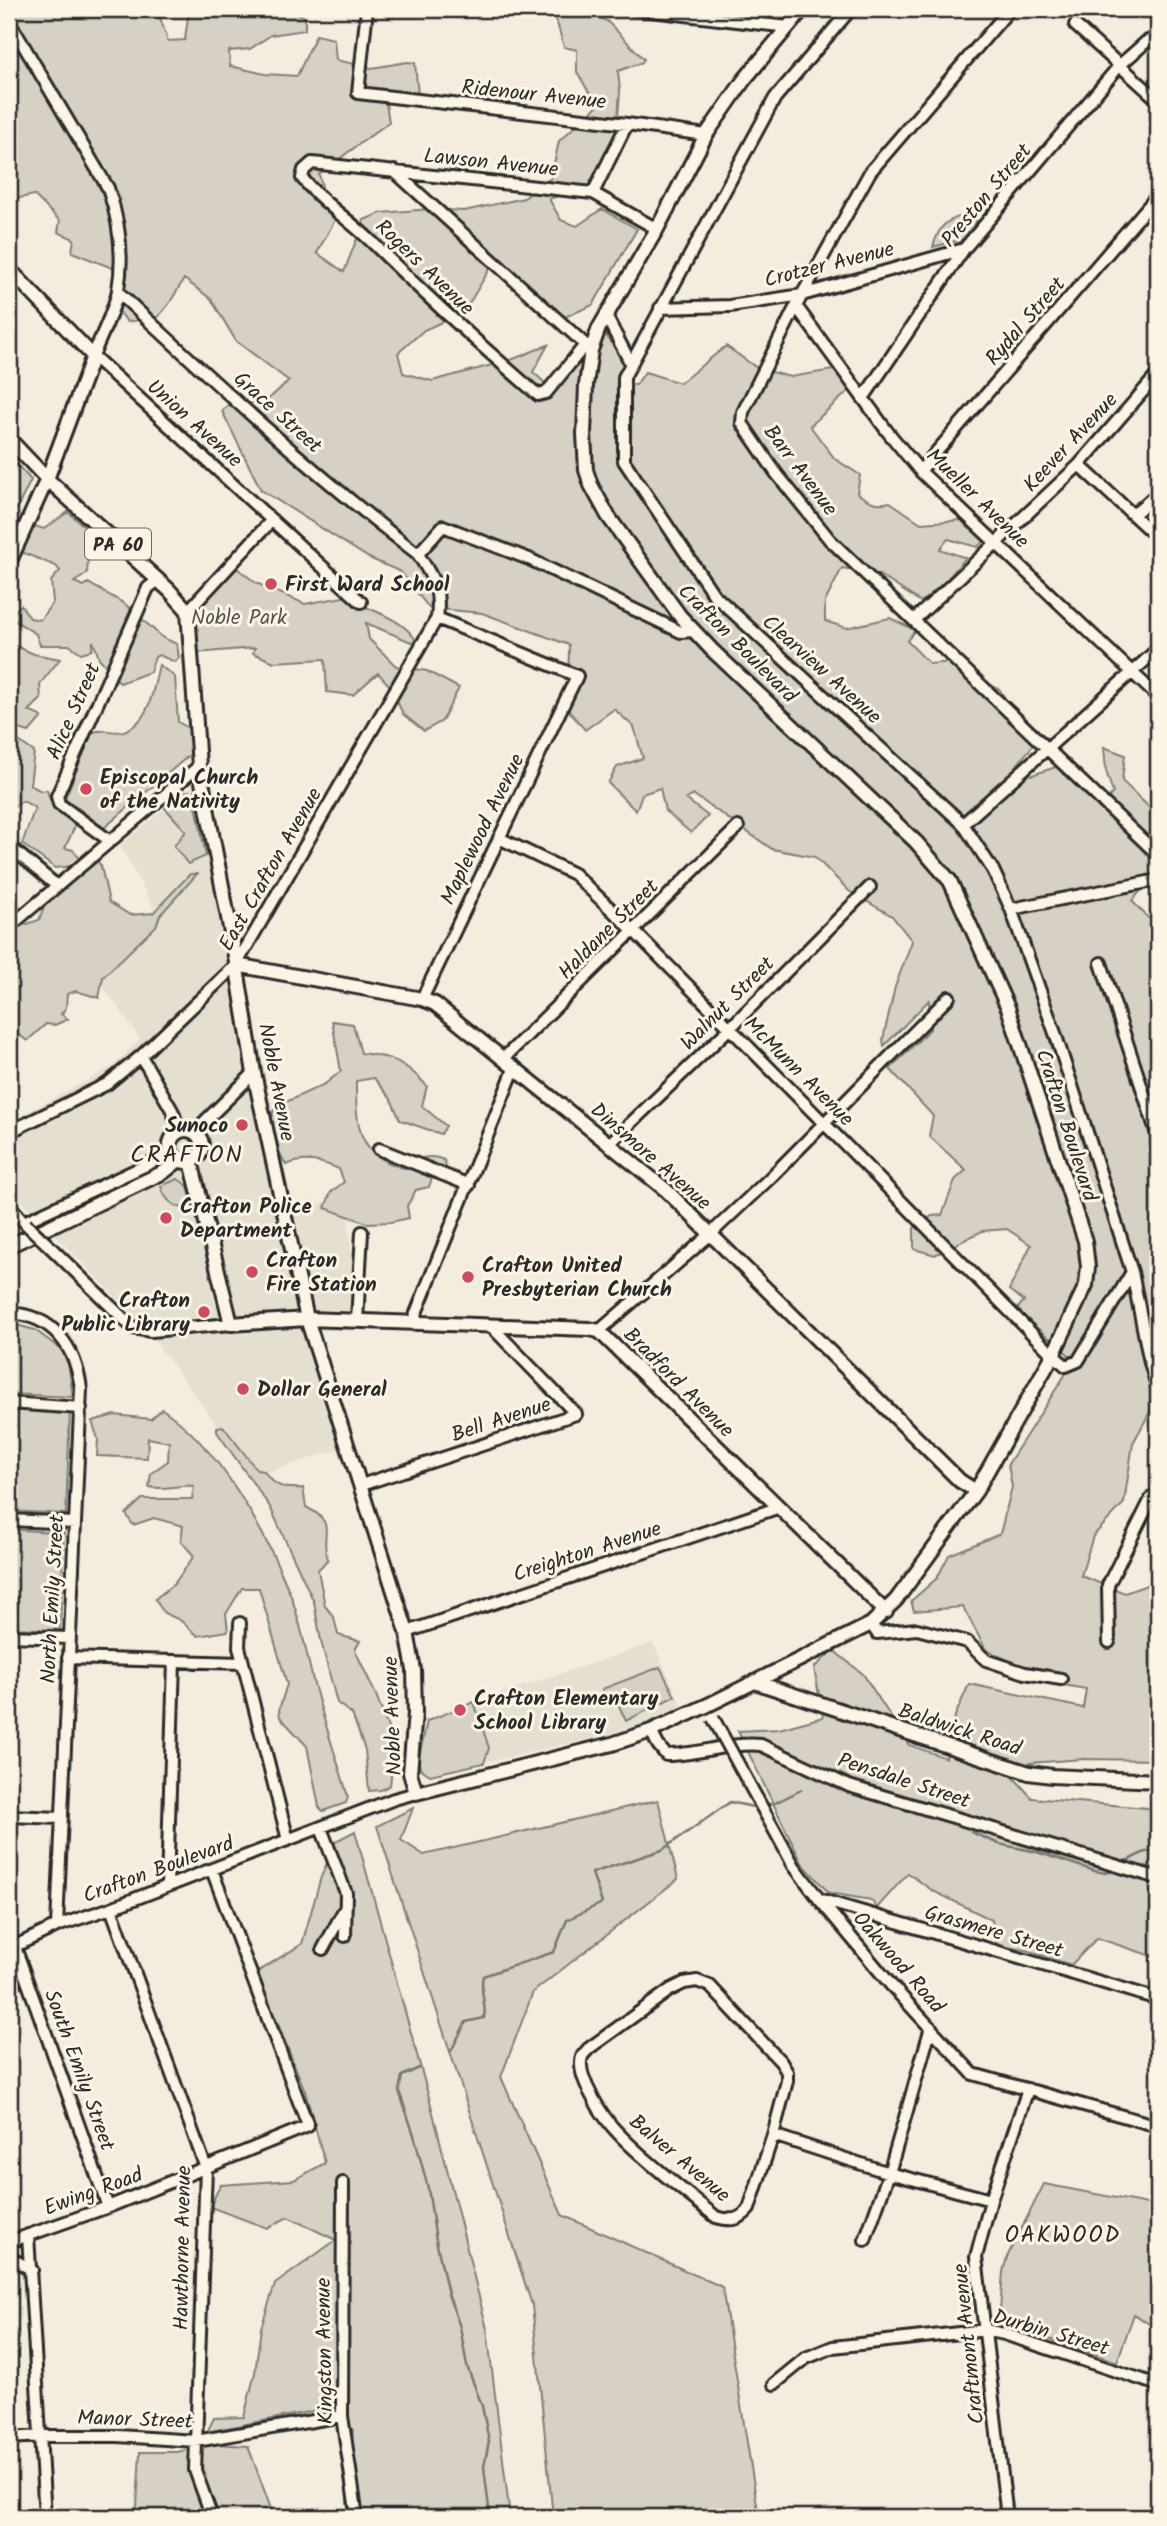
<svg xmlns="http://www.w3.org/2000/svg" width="1167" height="2526" viewBox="0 0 1167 2526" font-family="Kalam,sans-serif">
	<rect width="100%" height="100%" fill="#f4edde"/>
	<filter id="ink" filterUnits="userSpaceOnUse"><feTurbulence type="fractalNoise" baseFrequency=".0143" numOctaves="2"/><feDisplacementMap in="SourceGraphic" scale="14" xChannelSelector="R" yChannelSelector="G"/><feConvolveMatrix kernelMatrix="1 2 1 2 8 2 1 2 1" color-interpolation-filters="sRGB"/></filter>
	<g filter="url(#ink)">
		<!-- built -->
		<path fill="#e5dfd0" d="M195,784L226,883L293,1210L346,1197L359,1330L302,1331L340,1449L255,1476L142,1324L9,1188V1122L114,1066L140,1039L97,977L159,918L120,845Z
			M653,1643L682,1706L647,1723L621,1732L430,1775L421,1769L418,1762L427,1721L474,1702Z"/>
		<!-- green -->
		<path fill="#d6d1c4" stroke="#807e78" stroke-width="2" d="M9,9H157L168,41L185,40L189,9H289L305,17V30L271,35L250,49L229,51L230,66L265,74L297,76L316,35L334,39L336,60L372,68L407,62L415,63L418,95L386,104L389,122L319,174L328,212L335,220L317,253L344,272L364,220L381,213L431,209L464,211L524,198L551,178L559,141L597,106L577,72V50L564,47L553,9H604L597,17L607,21L644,59L641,63L618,71L620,91L617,133L593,185L549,199L561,220L577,226L602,209L637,229L593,305L553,322L492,265L464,312L424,330L398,353L403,373L432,381L511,360L548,345L533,372L545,383C572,371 590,361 605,334L622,358L642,343L617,383L636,385L645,372L680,383L726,346L757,368L790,377L833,370L852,388L810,426L835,459L860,475L857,493C868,501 876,506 890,502L921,523L962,520L966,526L986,540L977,547L948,539L940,549L966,558L939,588L921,602L879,575L842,568L825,602V621L846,628L890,618L915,630L907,641L930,664L951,662L1000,690L1033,745L1014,769L1032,775L1059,766L1099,806L1113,793L1106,771L1104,747L1125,755L1122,781L1158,816V870L1132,901L1158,928V1412L1151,1410L1133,1443L1124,1503L1093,1536L1081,1576L1125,1593L1158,1581V1760L1083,1759L1029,1763L1009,1772L1032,1798L1158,1809V1958L1097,1938L1071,1965L1026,1950L997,1946L992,1920L933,1891L908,1873L877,1908L871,1900L829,1893L802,1863L738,1731L779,1729L823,1717L814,1668L833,1650L863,1674L909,1745L946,1758L955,1716L969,1684L1083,1708L1086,1689L1063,1685L986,1650L963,1607L914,1611L911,1601L937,1578L949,1555L1000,1534L1012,1487L1008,1464L1065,1375L1069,1355L1016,1310L1024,1301L1009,1290L1031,1245L1007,1229L982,1231L935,1255L914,1249V1228L932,1216L942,1215L955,1180L966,1170L929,1136L933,1116L890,1069L930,1029L929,1000L884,1046L883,1039L895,987L912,941L892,916L849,891L815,857L772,849L694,795L686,799L708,816L691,833L665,811L660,788L642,794L636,811L608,783L617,767L643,758L634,727L614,709L585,730L568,710L569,645L482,613L429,608L401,572L369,558L261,490L222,411L228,405L266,401L289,381L236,341L211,299L184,279L169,304L158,317L127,322L117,308L125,273L72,252L74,239L58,232L60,221L34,195L9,200Z
			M969,215L977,221L963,239L933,247C939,226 946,218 969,215Z
			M9,456L31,480L12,519L44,529L68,512L92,533L89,542L87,574L74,582L84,586L88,583L125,604L163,638L177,644L179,658L175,662L159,655L155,657L150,672L120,683L99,658L93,641L92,650L81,653L69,645H40L36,634L9,617L21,605L30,618L40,620L53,602L51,581L60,571L56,566L9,547Z
			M237,568L256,583L305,604L359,594L366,607C382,614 408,624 416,641L411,642L366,623L369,639L396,666L427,671L459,688L442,721L424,731L403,714L390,686L378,673L353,695L327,692L325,659L274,662L253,653L255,648L195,653L198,650V642L192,641C192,602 211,594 237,568Z
			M9,643L34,654L60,659L40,684L41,699L29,711L42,717L29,732L9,726Z
			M159,665L175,677L178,722L192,730L193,752L104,828L65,798L92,733C103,727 113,734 124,731C151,722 153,688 159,665Z
			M9,734L34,752L30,785L41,791L47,790L50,800L75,826L65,848L73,850L80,859L74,866L55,868L22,844L35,808L23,801L9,810Z
			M189,791L194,795L206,856L188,864L174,846L186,831L165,808L184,792Z
			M97,860L101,866L109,902L130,915L153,913L190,874H197L160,915L156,926L103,977L99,998L76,991L67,994L66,1008L61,1014L68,1019L55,1025L46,1024L27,1041L9,1027V952L12,929L39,920L48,897Z
			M332,1021L353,1024L361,1053C393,1057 404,1061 427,1086L422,1106L446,1126L441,1134L400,1120L391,1099L374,1078L356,1081C356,1124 356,1155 404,1168C418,1159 428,1153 444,1160L446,1167L432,1178L429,1187L416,1190L407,1206L409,1218L391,1222L367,1223L325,1208L331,1192L344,1182L339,1169C320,1161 305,1157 286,1165C277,1149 267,1124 275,1107L325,1084L341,1071Z
			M178,1179L188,1186L193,1208C177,1210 165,1202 161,1186Z
			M9,1323L35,1330L67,1354L73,1397L9,1394Z
			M9,1409L70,1410L66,1514L9,1511Z
			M162,1409C220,1448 263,1528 289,1591C301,1620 306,1654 314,1684C324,1722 337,1759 348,1797L346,1803L323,1811L319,1807L307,1746L280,1717L279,1710L287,1684L259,1588H242L226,1614L228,1631L198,1636L180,1620L164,1613L155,1599L174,1584L194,1556L181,1541L183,1526L154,1518L133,1525L126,1514L142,1499H192L194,1486C178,1484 165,1491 149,1487L151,1473L168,1461L169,1442L148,1438L147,1458L97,1456L98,1439L92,1421L115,1415L151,1419Z
			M223,1426L257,1470L264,1471C275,1488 285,1489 303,1488L306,1507C340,1524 318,1535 328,1559L318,1570L325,1606L334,1617L338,1635L360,1641L355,1650L376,1695L395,1747L390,1785L381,1790L369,1791L365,1750L352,1714L337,1703L321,1641L314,1602L270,1507L217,1432V1427Z
			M9,1529L64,1533L60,1630L9,1628Z
			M660,1667L675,1696L626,1721L615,1697L605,1700L602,1689Z
			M474,1702L489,1748L484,1763L430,1775L421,1769L418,1762L427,1721Z
			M658,1800L678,1879L533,1992L501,2077L562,2215L722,2287L759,2517H553L532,2305L377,1826L413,1808L401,1840L424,1855Z
			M355,1831L431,2105L487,2329L510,2517H349L347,2501L353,2429L317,2410L207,2432L214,2418L244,2417L255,2373L261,2328L275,2284L336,2240L288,2217L267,2228L210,2207L220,2185L294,2180L325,2163L305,2091L257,1972L302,1944L321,1877L336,1841Z
			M1044,2184L1158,2206V2330L1134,2314L1117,2362L999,2322L1003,2272L1007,2257Z
			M216,2444L248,2446L274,2517H131L137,2506L140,2452H177Z"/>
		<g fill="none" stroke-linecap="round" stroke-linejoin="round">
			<!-- stream -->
			<path stroke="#7a7771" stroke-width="2.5" d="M765,1805L775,1803L801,1790
				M971,1832L999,1844L1037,1852L1095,1871L1106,1873L1113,1871
				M1126,1861L1145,1852L1158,1850
				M451,2051L466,2022L484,2018C487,2003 479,1995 483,1976L554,1952L567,1920L602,1903L592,1873L662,1850L730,1802L753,1807L759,1806
				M419,2068L402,2076L399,2091L414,2135L428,2188L436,2240L448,2294L460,2327L467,2366L482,2406L489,2441L484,2467L490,2517"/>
			<defs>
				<path id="minor" d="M367,9L358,93L627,124L706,135
					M634,9L788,27
					M851,9L775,98L631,364L624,377V461L714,595L963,824L993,870L1011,909L1056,1036L1132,1272L1150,1363L1158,1389
					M1010,9L870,172L796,306L743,412L742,423L748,432L776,473L830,540L1158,855
					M9,21L108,188C119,220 124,256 118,290C114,312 101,335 93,356L361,602
					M1075,25L1158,100
					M394,171L589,348
					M593,193L627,124
					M118,292C215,383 312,473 418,554
					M796,306L887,431L920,471L1158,697
					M660,308L730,306L802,295L964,249
					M606,316L631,364
					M585,345L546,393L538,395C481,346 426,296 373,243C350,220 322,203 302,178L304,170L312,163L593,193L657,229
					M864,397L964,249L1120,65L1146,42L1158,37
					M1079,465L1158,538
					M920,471L1158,195
					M1133,515L1158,493
					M188,611L272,520
					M915,619L1079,465L1158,374
					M963,824L1158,649
					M499,838L574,874L634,931L1053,1355L1066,1366L1078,1361L1132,1272
					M110,841L59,804L57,796L148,588L158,580
					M9,846L57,886
					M1011,909L1158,880
					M9,927L199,766
					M1101,963L1158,1137
					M422,999L577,676L437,618
					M141,1056L173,1112L179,1131
					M504,1058L738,827
					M9,1132L107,1084L141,1056L236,965L437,618C441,589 433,578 418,554L443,526L529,559L681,632L693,631
					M194,1132L254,1073
					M609,1144L729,1029L870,887
					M379,1149L469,1185
					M9,1205L26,1224
					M24,1222L172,1153
					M46,1243L133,1328L151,1331L231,1324
					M9,1313C54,1315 76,1348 81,1389L57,1926
					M357,1321L362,1232
					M412,1323L515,1067
					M599,1331L704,1240L770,1178L949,997
					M9,1403L81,1408
					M361,1485L576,1414L491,1326
					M9,1520L75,1523
					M240,1623L239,1647L288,1840
					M871,1624L877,1633L917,1629L967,1642L986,1660L1025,1673L1061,1679
					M407,1632L780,1507
					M9,1636L69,1638
					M1109,1642L1108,1585L1152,1497L1158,1495
					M68,1658L242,1663
					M651,1731L658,1745L666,1755C698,1755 729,1742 761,1745L849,1786L1158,1878
					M9,1816L61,1818
					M321,1828L346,1893L345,1936
					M794,1866L819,1899L891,1985L973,2074L1158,2126
					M167,1886L174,1661
					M819,1899L1158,1999
					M111,1908L206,2168L195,2470L212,2517
					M15,1947L108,2207
					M9,1949L57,1926L111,1908L394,1799L416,1793
					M323,1949L344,1910
					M697,1981L710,1986L781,2062L787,2072V2081L773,2135L749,2209C739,2221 731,2221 716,2217C685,2191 645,2162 618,2133C605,2120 575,2076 582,2057C583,2054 586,2052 588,2049L670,1990L684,1983Z
					M773,2135L889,2173L991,2200
					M343,2183L342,2416L357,2517
					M28,2235L45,2517
					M865,2240L889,2173L931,2027
					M9,2242L108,2207L308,2126L212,1870
					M9,2257L32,2270
					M774,2384L806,2358L833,2347L986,2330L1004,2334L1158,2385
					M9,2438L41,2436H118L196,2441L342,2416
					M1007,2517L976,2257L991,2200L1028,2089"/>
				<path id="major" d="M9,269L93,356L47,479L9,563
					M9,439L47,479L169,590L188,611L199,766L232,938L254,1073L307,1319L407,1632L414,1670L415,1713L410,1773L416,1793L612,1744L651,1731L708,1705L871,1624L896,1600L976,1491L1053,1355L1086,1285L1088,1267L1085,1241L1008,1008L950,881L916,842L712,650L680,616L608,516L591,485L586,470L584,434L586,385L591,350L599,328L657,229L706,135L744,80L803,9
					M236,965L422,999L435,1004L666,1190L960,1481L976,1491
					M170 1146a16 16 0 1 1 32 0a16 16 0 1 1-32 0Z
					M191,1161L231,1324L307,1319L589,1329L599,1331L886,1612
					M9,1246L164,1172L179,1160
					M755,1682L1029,1773L1052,1776L1158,1781"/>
			</defs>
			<!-- minor casing -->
			<use href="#minor" stroke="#2b2b2b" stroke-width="16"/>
			<!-- major casing -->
			<use href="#major" stroke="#2b2b2b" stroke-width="18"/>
			<!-- minor -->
			<use href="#minor" stroke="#fcf5e5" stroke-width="10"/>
			<!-- major -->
			<use href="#major" stroke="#fcf5e5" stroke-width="12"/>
			<defs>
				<path id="minor-bridge" d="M26,1224L46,1243
					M713,1718L794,1866"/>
			</defs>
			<!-- minor-bridge casing -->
			<use href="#minor-bridge" stroke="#2b2b2b" stroke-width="16" stroke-linecap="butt"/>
			<!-- minor-bridge -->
			<use href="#minor-bridge" stroke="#fcf5e5" stroke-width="10"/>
		</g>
	</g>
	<!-- markers -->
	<g fill="#d1495b" stroke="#fcf5e5" stroke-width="2.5">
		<circle cx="271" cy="584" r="7"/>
		<circle cx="86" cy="789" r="7"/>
		<circle cx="242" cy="1125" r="7"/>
		<circle cx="166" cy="1218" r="7"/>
		<circle cx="252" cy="1272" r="7"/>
		<circle cx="468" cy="1277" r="7"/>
		<circle cx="204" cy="1312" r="7"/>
		<circle cx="243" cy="1389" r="7"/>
		<circle cx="460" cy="1710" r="7"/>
	</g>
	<g text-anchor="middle" stroke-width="6" stroke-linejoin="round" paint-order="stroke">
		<!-- shield labels -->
		<rect fill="#fcf5e5" stroke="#6a6863" stroke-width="2" x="85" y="528.5" width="66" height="31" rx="5"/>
		<g font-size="19" font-weight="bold" fill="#2b2b2b">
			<text x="118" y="551">PA 60</text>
		</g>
		<!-- street labels -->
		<g font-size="21" fill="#2b2b2b" stroke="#fcf5e5">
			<text transform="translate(534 94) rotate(6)" y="7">Ridenour Avenue</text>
			<text transform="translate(491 162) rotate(6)" y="7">Lawson Avenue</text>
			<text transform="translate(986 195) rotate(-50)" y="7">Preston Street</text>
			<text transform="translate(829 264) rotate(-14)" y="7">Crotzer Avenue</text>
			<text transform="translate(425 267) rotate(44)" y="7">Rogers Avenue</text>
			<text transform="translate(1025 321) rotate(-49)" y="7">Rydal Street</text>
			<text transform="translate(278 412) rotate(42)" y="7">Grace Street</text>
			<text transform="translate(195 423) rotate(42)" y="7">Union Avenue</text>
			<text transform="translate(1070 442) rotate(-47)" y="7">Keever Avenue</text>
			<text transform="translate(801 470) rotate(53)" y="7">Barr Avenue</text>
			<text transform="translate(978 498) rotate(44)" y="7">Mueller Avenue</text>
			<text transform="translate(738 643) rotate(45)" y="7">Crafton Boulevard</text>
			<text transform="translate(822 669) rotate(42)" y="7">Clearview Avenue</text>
			<text transform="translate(73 711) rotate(-66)" y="7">Alice Street</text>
			<text transform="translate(482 829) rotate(-64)" y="7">Maplewood Avenue</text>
			<text transform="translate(270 869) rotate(-60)" y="7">East Crafton Avenue</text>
			<text transform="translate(608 929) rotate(-45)" y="7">Haldane Street</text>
			<text transform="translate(727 1003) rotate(-45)" y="7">Walnut Street</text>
			<text transform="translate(799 1071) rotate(45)" y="7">McMunn Avenue</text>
			<text transform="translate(277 1082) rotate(79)" y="7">Noble Avenue</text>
			<text transform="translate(1067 1125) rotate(72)" y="7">Crafton Boulevard</text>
			<text transform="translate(651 1156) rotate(41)" y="7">Dinsmore Avenue</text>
			<text transform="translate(679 1382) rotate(45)" y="7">Bradford Avenue</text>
			<text transform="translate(501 1419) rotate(-18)" y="7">Bell Avenue</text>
			<text transform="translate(587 1551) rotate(-18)" y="7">Creighton Avenue</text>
			<text transform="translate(52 1599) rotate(-87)" y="7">North Emily Street</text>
			<text transform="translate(392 1716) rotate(-92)" y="7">Noble Avenue</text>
			<text transform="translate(960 1729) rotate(18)" y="7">Baldwick Road</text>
			<text transform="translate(904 1780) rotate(18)" y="7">Pensdale Street</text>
			<text transform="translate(158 1869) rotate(-20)" y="7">Crafton Boulevard</text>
			<text transform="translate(994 1931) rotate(16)" y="7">Grasmere Street</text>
			<text transform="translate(899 1962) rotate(49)" y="7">Oakwood Road</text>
			<text transform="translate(80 2070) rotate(70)" y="7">South Emily Street</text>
			<text transform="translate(680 2158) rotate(40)" y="7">Balver Avenue</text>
			<text transform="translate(93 2191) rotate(-20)" y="7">Ewing Road</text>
			<text transform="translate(182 2248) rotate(-89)" y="7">Hawthorne Avenue</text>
			<text transform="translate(1051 2332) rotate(16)" y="7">Durbin Street</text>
			<text transform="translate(968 2344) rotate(-96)" y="7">Craftmont Avenue</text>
			<text transform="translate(324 2351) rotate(-91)" y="7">Kingston Avenue</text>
			<text transform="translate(135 2419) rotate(2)" y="7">Manor Street</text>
		</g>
		<!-- poi labels -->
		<g font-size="21" font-weight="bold" fill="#2b2b2b" stroke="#fcf5e5" text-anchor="start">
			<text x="285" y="591">First Ward School</text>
			<text x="100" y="784">Episcopal Church<tspan x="100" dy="24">of the Nativity</tspan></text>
			<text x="228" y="1132" text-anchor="end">Sunoco</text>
			<text x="180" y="1213">Crafton Police<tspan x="180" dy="24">Department</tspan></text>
			<text x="266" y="1267">Crafton<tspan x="266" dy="24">Fire Station</tspan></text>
			<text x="482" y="1272">Crafton United<tspan x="482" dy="24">Presbyterian Church</tspan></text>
			<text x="190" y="1307" text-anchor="end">Crafton<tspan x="190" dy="24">Public Library</tspan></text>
			<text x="257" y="1396">Dollar General</text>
			<text x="474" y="1705">Crafton Elementary<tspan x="474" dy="24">School Library</tspan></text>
		</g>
		<!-- park labels -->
		<g font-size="21" fill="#565451" stroke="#fcf5e5">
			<text x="239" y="624">Noble Park</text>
		</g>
		<!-- neighbourhood labels -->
		<g font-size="23" letter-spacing="2" fill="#2b2b2b" stroke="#fcf5e5">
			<text x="1063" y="2242">OAKWOOD</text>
		</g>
		<!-- quarter labels -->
		<g font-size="24" letter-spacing="2" fill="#2b2b2b" stroke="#fcf5e5">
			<text x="187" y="1162">CRAFTON</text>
		</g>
	</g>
	<!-- margin -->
	<rect width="1167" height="2526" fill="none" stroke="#fcf5e5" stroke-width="35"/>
	<rect x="18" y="18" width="1132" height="2491" fill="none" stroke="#2b2b2b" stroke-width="2.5" filter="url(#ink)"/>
</svg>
